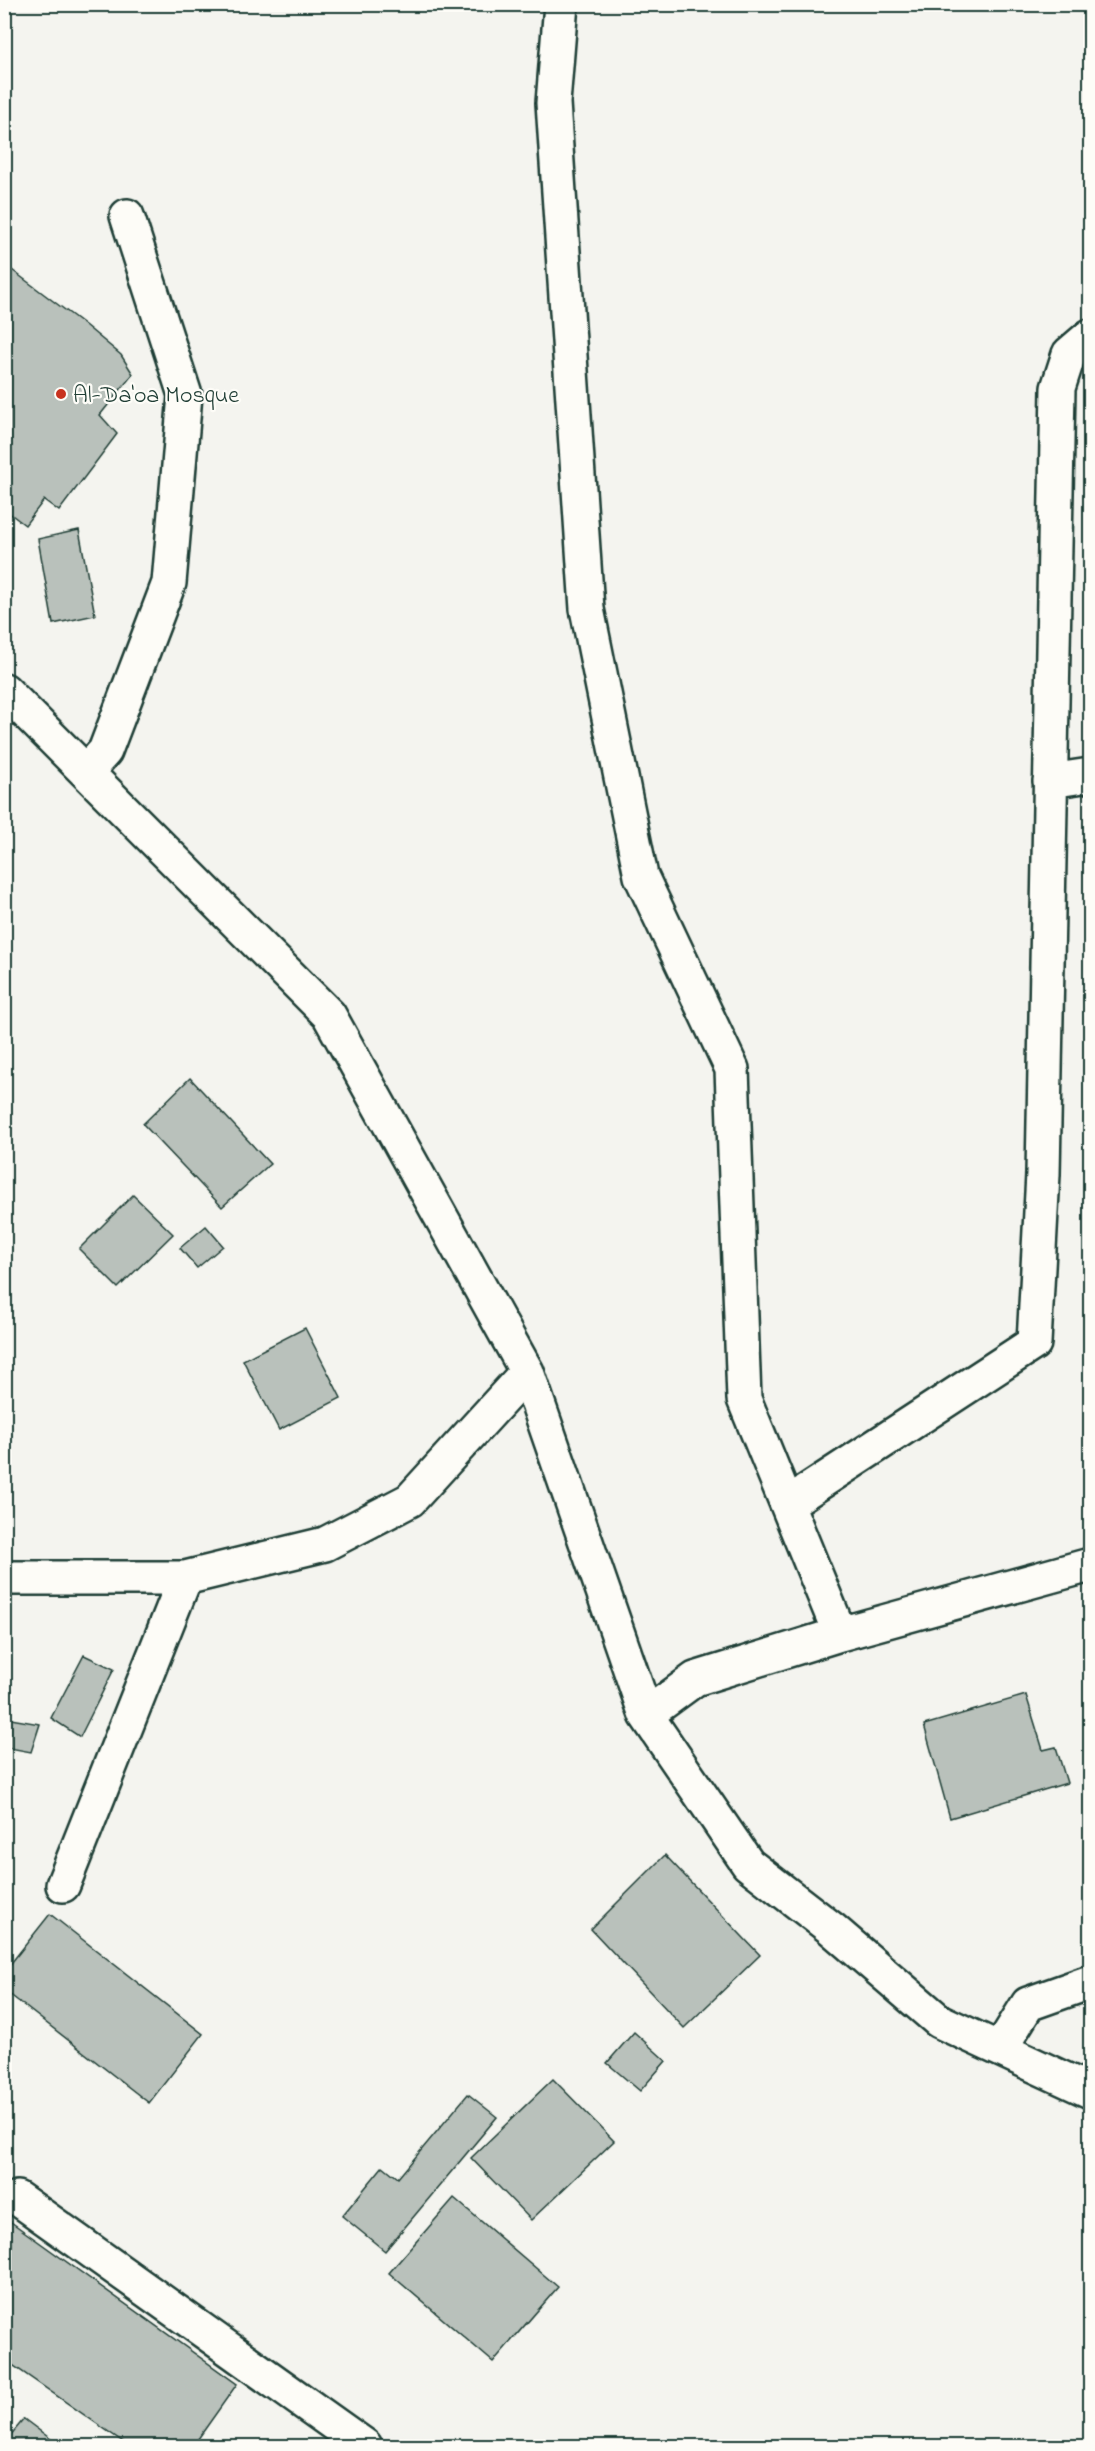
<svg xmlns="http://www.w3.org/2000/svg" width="1095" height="2451" viewBox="0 0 1095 2451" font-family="'Indie Flower',sans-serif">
	<rect width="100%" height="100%" fill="#f4f4ef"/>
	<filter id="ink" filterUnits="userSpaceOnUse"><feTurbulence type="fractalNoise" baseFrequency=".0167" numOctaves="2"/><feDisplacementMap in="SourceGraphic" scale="12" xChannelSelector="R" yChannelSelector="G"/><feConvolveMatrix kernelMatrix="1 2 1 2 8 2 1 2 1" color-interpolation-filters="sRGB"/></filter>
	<g filter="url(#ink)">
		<!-- building -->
		<path fill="#b9c1bb" stroke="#1f3d34" stroke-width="1.5" d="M4,264L85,325L121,355L133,374L100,415L117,434L59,511L44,500L25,525L4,509Z
			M79,530L95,615L53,624L38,539Z
			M190,1078L270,1164L222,1207L143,1124Z
			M133,1195L173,1234L118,1288L79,1249Z
			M206,1226L223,1246L197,1268L180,1248Z
			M305,1328L341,1398L279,1430L243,1360Z
			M84,1655L114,1669L80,1737L51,1718Z
			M1026,1695L1043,1750L1056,1747L1067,1783L950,1818L924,1725Z
			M5,1718L40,1724L31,1752L4,1747Z
			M665,1855L760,1955L684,2028L591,1929Z
			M50,1914L203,2034L149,2103L4,1990V1972Z
			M634,2032L666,2061L640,2091L607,2063Z
			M553,2079L614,2141L531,2220L471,2158Z
			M468,2094L497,2117L385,2251L342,2216L383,2166L398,2178Z
			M454,2198L558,2287L493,2362L389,2273Z
			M4,2217L237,2384L193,2446H129L4,2359Z
			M24,2419L60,2446H4V2443Z"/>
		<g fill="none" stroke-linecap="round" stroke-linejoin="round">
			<defs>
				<path id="minor" d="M561,4L553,103L587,609L641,876L732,1069L744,1399L840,1634
					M4,690L329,1015L527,1372L646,1715L748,1864L832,1929L939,2021L1090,2091
					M86,772L105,751L169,583L185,395L127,216
					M1050,781L1090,775
					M787,1504L1034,1343L1043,1174L1058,388L1069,354L1090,336
					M4,1578H185L325,1544L410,1500L527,1372
					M646,1715L695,1679L840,1634L1090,1565
					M63,1885L185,1578
					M1000,2049L1028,2004L1090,1982
					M17,2198L365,2446"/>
			</defs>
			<!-- minor casing -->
			<use href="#minor" stroke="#1f3d34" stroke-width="38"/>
			<!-- minor -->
			<use href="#minor" stroke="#fdfcf7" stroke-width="33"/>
		</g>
	</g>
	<!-- markers -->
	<circle fill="#c8321e" stroke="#fdfcf7" stroke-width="2" cx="61" cy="394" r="6"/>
	<g text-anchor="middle" stroke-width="4.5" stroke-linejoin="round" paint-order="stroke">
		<!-- poi labels -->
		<g font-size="24" fill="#1f3d34" stroke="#fdfcf7" text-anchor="start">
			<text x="73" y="402">Al-Da'oa Mosque</text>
		</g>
	</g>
	<!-- margin -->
	<rect width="1095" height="2451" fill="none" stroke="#fdfcf7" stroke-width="24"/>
	<rect x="12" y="12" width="1071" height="2427" fill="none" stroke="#1f3d34" stroke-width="2" filter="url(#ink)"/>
</svg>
